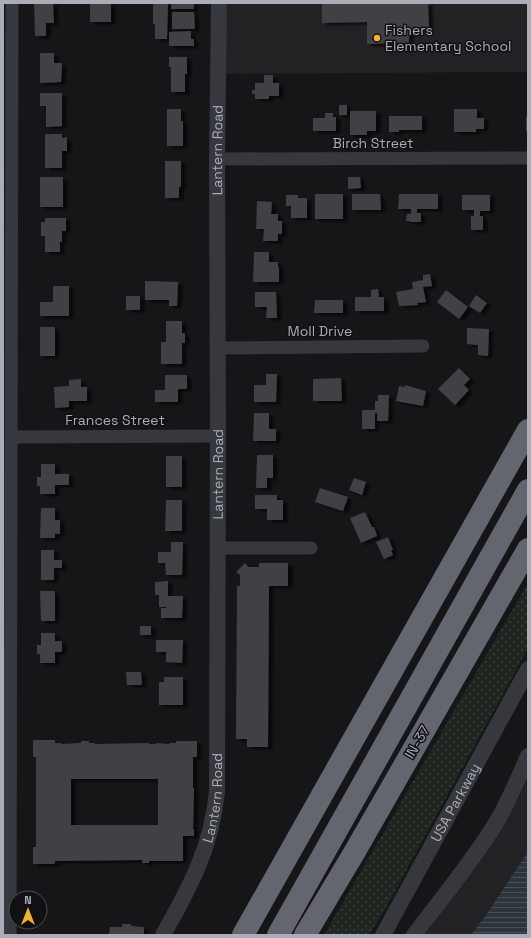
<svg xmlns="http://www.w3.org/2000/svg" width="531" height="938" viewBox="0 0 531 938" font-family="'Space Grotesk',sans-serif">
	<defs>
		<pattern id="grass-dots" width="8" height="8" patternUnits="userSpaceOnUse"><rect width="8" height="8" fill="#1e261f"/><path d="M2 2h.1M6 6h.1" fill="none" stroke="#3c433d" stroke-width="1.8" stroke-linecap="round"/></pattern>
		<pattern id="water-rules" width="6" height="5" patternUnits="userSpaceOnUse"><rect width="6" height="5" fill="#2c353c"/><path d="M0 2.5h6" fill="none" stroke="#485056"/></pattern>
		<filter id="shadow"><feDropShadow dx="4.5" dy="2.5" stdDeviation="1" flood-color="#0009"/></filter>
	</defs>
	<rect width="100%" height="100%" fill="#161618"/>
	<!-- built -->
	<path fill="#222225" d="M226,3H528V72L226,74Z
		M528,777V935H425L489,845L519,797Z"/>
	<!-- grass -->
	<path fill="url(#grass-dots)" d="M528,583V648L384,911L369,935H324Z"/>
	<!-- water -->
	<path fill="url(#water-rules)" d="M528,852V935H471L486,915Z"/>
	<!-- building -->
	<path fill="#404145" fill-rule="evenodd" filter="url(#shadow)" d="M34,3H53L54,23H46V36H35Z
		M90,3H111V22H90Z
		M153,3H168L167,39H155V24H153Z
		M171,3H194V9H171Z
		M322,3H428L429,28L409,29V43L367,44V22L322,23Z
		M172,12H194L195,29H172Z
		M191,31V39H194V46H169V32Z
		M40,53H54V63H62L61,82L40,83Z
		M169,57H187V74H185V92H171V67H169Z
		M264,75H273V83H279V96H269V99H255V94H252V90H255V83H264Z
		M40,93H62V126L46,127V106H40Z
		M339,105H347V115H339Z
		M167,109H181V121H183V146H167Z
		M454,109H477V118H484V129H476V132H454Z
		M350,111H376V131H367V135H350Z
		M325,113H333V117H336V131H313V118H325Z
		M389,116H422V130H399V132H389Z
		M526,117H528V131H526Z
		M45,134H62V138L67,137V151H62V168H45Z
		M165,161H181V187H179V198H165Z
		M40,177H63V207H40Z
		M348,177H360L361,188L348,189Z
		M315,194H343V219H315Z
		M352,194H380L381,210H352Z
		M399,194H438V209H417V213H421V222H410V221H406L407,214H411V209H398Z
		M286,195H298V198H307V218H291V206H286Z
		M462,195H490V211H480V216H483V230H471V216H474V210H462Z
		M257,201L272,202L271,214H278V221H282V234H278V241H263L264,229H256Z
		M45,218H66V231H62V242H60V252H45V236H41V222H45Z
		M254,252H269V262H278V267H279V282H253Z
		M430,274L432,286L423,287L426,302L417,303L418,305L399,306L396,292L413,289L412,282L423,280V275Z
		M145,281L178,282L177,306H169V300H145Z
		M53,286H69V316H40V302H53Z
		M378,289L379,297H384V311H355V297H371V290Z
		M446,290L468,307L459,319L437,302Z
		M255,292H276L277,318H266L267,307H255Z
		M476,295L487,303L480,313L469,306Z
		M126,296H140V310H126Z
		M315,300H343V313H314Z
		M166,321H182V333H185V343H182V364H161V342H166Z
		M40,327H55V356H40Z
		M467,328L489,329L488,356L478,355V345L467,344Z
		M459,368L470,379L464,385L469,390L455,405L438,389Z
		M266,374H277L276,402H254V385H266Z
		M165,375H187V389H178V402H155V390H165Z
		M341,378L342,401H313V379Z
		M81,379V387H87V401H69V407L55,408L54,387L69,386V380Z
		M405,385L426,391L423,406L396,401L399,386L405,387Z
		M378,395H389L388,421H377V413H375V429H362V410H375V401H378Z
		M254,413H269V429H276V441H253Z
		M257,455H273V478H267V488H256Z
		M166,456H182V487H166Z
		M41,464H55V474H69V485H55V494H40V486H37V477H41Z
		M354,478L366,482L362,495L349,490Z
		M320,488L348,497L343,511L315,502Z
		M255,495H277V500H283V520H267V509H255Z
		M166,500H182V531H165Z
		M41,508H55V520H60V534H55V538H40Z
		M365,512L372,527H374L377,536L361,543L350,518Z
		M388,537L393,550H391L393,555L384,559L376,542Z
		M171,542H183L182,575H166L165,563H158V552H171Z
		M41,550H54V560H62V568H54V580H41Z
		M245,563L248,567H259V563H288V586H269L268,747H247V739H236L237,586H240V575L236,572Z
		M168,581V596H183L182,618H161V608H166V607H159V595H155V582Z
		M40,591H55V621H41Z
		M140,626H151V635H140Z
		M41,633H55V641H62V652H55V663H40V654H37V645H41Z
		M156,640H183L182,663L166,662V652H156Z
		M126,672H141L142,685H127Z
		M164,677H183V705H159V682H164Z
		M33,740H55V743H61V744L81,743V741H89V743H95V744L149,743V744H156V743L169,744V743H176V741H197V757H193V788H194L193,829H194V836H183V861H149V863H142V860L55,861V864H33V847H36V757H33ZM71,779H158V825H71Z
		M122,924H131V926L144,927V933L142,935H109L110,927H122Z"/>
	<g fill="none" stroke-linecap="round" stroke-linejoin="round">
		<!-- minor -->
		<path stroke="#37383d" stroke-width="13" d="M217,159L528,158
			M218,348L423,346
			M11,437L218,436
			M218,548H311
			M10,935L12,3"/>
		<!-- tertiary -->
		<g stroke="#37383d" stroke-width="16">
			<path id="s1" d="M163,935C190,887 212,847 217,791L218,436L217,159L219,3"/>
			<path id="s2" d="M383,935L528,669"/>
			<path d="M414,935C442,898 472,862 496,823C509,801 518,779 528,756"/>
		</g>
		<!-- motorway -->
		<path stroke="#63666e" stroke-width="22" d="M243,935L528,430
			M278,935L528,490
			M305,935L354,853L528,549"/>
	</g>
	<!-- markers -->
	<circle fill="#f2b134" stroke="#111113" stroke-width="1.5" cx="377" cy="38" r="4"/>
	<g text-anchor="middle" stroke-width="3" stroke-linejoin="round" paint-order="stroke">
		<!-- poi labels -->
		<g font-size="14" fill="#a8adb8" stroke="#111113" text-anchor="start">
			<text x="385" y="35">Fishers<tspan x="385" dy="16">Elementary School</tspan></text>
		</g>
		<!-- street labels -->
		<g font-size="14" fill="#a8adb8" stroke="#111113">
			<text x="373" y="148">Birch Street</text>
			<text dy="5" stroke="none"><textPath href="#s1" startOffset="796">Lantern Road</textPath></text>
			<text x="320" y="336">Moll Drive</text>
			<text x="115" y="425">Frances Street</text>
			<text dy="5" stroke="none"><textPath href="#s1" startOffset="472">Lantern Road</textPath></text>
			<text transform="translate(417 742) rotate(-60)" y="5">IN-37</text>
			<text dy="5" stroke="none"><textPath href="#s1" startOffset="148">Lantern Road</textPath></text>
			<text dy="5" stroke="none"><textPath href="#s2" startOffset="151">USA Parkway</textPath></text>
		</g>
	</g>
	<!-- border -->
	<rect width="531" height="938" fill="none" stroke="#a8adb8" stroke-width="8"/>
	<!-- north arrow -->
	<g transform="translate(28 910)"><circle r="19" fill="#111113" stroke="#4d4f55"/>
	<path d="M0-3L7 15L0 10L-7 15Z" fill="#f2b134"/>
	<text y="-6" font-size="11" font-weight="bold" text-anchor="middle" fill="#a8adb8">N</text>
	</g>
</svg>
